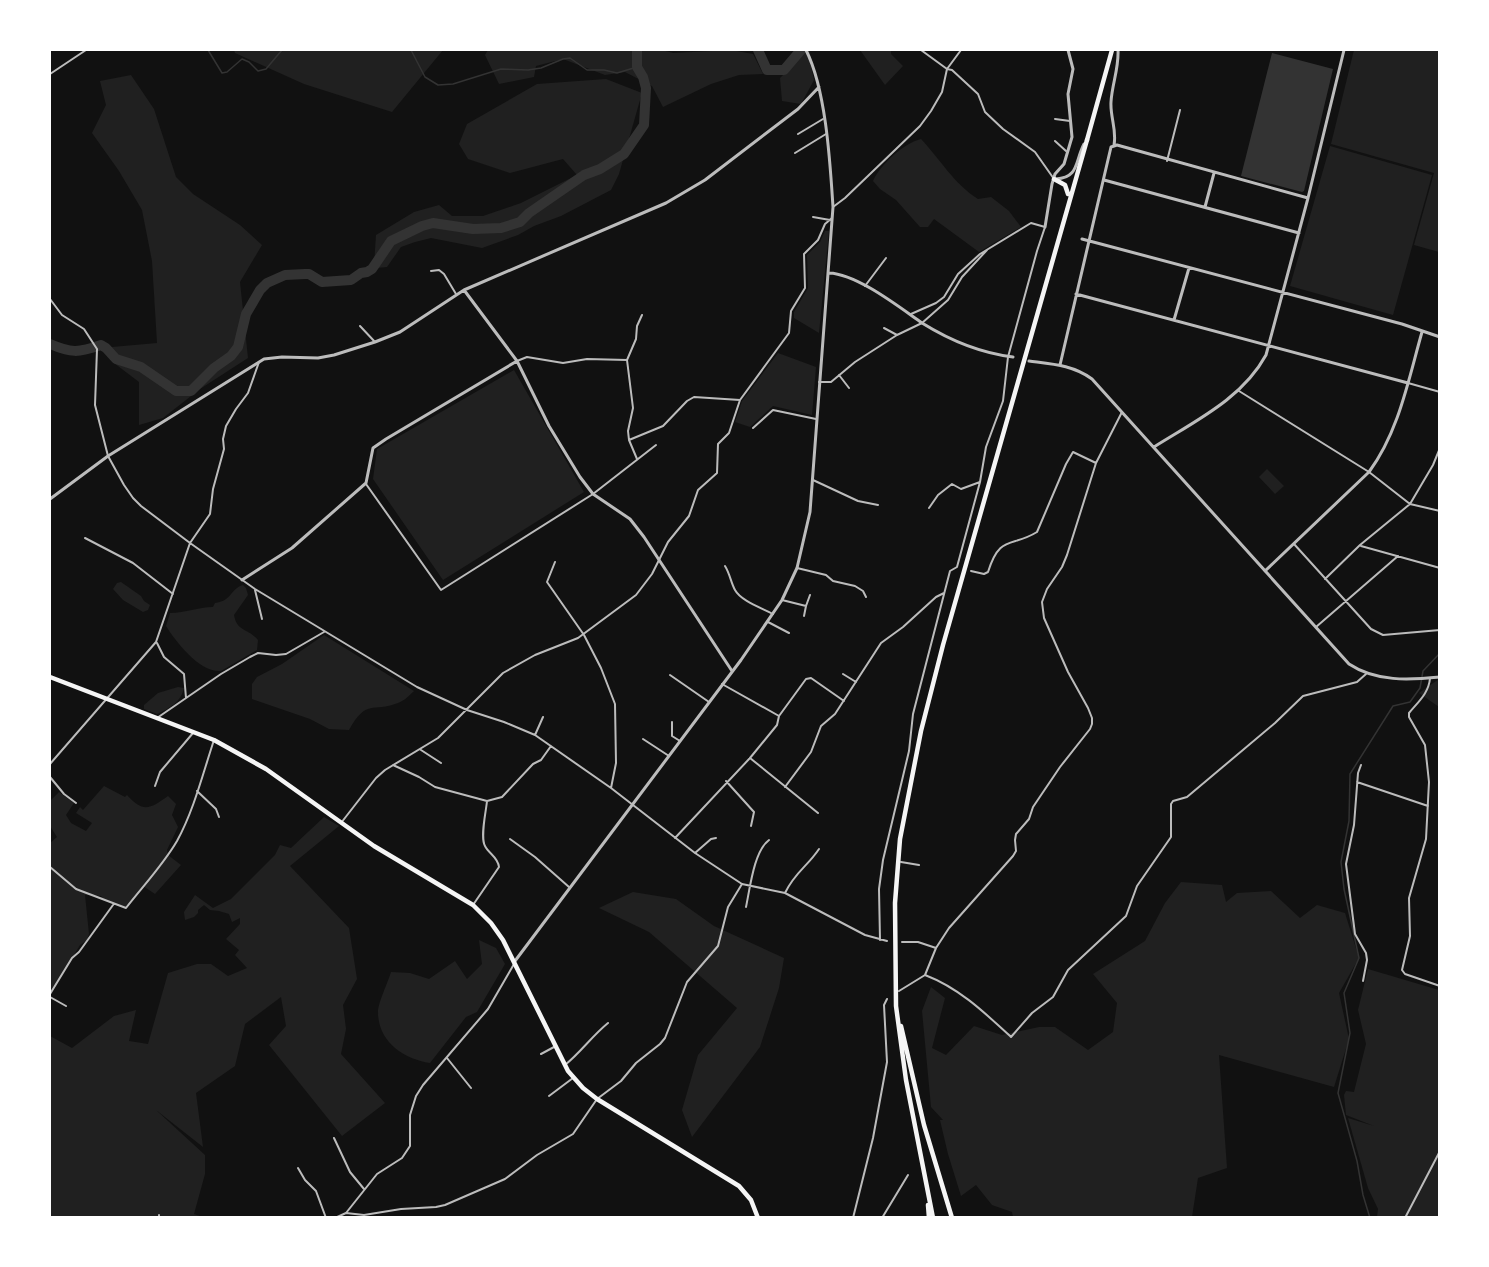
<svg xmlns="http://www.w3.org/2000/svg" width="1489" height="1267" viewBox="0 0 1489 1267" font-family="'Sofia Sans Condensed',sans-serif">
	<rect width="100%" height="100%" fill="#111"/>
	<!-- green -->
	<path fill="#202020" d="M234,50H443L392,112L304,84L235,53Z
		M488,50H662L673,53L731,50L753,54L763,74L739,75L711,84L663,107L652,86L625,72L605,75L563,59L536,66L534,77L499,84L485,55Z
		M797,50H810L809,57L814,80L801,104L782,101L780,78L792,66Z
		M860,50H891V54L903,66L885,85Z
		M1354,50H1439V252L1414,245L1434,173L1331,144Z
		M131,75L154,109L176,177L193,194L240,225L262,245L240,282L248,358L200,389L163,418L139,425V382L114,363L112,347L157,343L152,261L142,210L119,171L92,133L106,105L100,81Z
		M606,79L642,93L619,174L611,190L561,216L534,226L518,235L482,248L431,238L415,242L401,247L387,267L377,268L374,265L376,235L414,212L439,205L452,216H483L521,203L577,175L563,159L510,173L468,159L459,144L467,124L537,84Z
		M921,139C940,159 954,184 978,199L991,197L1009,211L1021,227L979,252L934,219L928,227H920L896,200L880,189L873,181C880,165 904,143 921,139Z
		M1330,146L1432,175L1393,315L1290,286Z
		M825,231H829L819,333L794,318V312L808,288L807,255L820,242Z
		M778,353L816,367L812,415L773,406L750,427L735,422L742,401Z
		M514,370L584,492L443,580L373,479L377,449Z
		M1267,469L1284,486L1275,494L1259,477Z
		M121,582L141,596L144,601L150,605L148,610L143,612L123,600L113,589L117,583Z
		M243,585L246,588L248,595L234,615C237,632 248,628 258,640L257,650L221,671C200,673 176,642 166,626L170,613C186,613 198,607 213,607L215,603C232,601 230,589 243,585Z
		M324,635L414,691C410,695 404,701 398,703C372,713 367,698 349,730L329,729L310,719L252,699V684L257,677L282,664Z
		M1439,679V707L1419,693Z
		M178,687L184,688C181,702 170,708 157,714L144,709V705L158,693Z
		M104,786L125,797L127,795C143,813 150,809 168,796L176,804L172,815L178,827L167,850L168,855L181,865L155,894L143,886L126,908L100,899L102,896L85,895L89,934L87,940L80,945L50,994V843L57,837L50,826V801L59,792L74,803L66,815L71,823L86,831L92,823L76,813L80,807L83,810Z
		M324,817L339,826L290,866L349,928L357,979L343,1005L346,1029L341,1054L385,1103L342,1136L269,1045L286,1026L281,997L245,1024L235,1066L196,1093L203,1147L156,1110L205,1155V1174L194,1214L203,1217H50V1036L72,1048L114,1016L136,1010L129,1041L148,1044L168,973L197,964H211L228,976L247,968L235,955L239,950L226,939L240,924V918L232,922L229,914L219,911L210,910L204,905L198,910V913L194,917L185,920L184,912L195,895L213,908L231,899L275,855L280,845L291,848Z
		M1181,882L1222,885L1226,902L1237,893L1271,891L1300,918L1317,905L1345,913L1359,958L1339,993L1349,1039L1334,1087L1219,1055L1227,1168L1198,1178L1192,1217H1013L1012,1212L992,1205L976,1185L961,1196L948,1154L940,1120H943L931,1107L922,1011L931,987L945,998L932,1048L946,1055L974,1026L1002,1035L1039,1027H1055L1088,1050L1113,1032L1117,1003L1093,974L1145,941L1165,903Z
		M633,892L676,899L714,926L784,958L779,988L760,1047L692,1137L682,1110L698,1055L737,1008L649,932L599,908Z
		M479,940L496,948L505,964L477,1012L466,1017L430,1063C404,1059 378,1042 378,1012C378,1003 388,982 391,972L410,973L429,979L455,961L467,979L482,964Z
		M1368,969L1439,990L1440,1113L1438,1117L1439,1115V1217H1377L1378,1209L1368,1188L1348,1118L1374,1126L1346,1115L1344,1095L1346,1091L1354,1092L1366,1044L1358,1010Z"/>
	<!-- water -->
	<path fill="#333" d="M1272,53L1333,69L1304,191L1302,192L1241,176Z"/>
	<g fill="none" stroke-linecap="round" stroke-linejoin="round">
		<!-- stream -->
		<path stroke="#333" stroke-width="1.5" d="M208,50L222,73L227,72L242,59L249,62L258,71L266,69L282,50
			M411,50L425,77L438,85L453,84L501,69L528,70L541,68L563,59L570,58L587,70H604L617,73L637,67
			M1370,1218L1363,1195L1357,1161L1338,1093L1350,1033L1344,993L1359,958L1344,889L1341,862L1349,821L1350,774L1393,706L1410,702L1420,688L1423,671L1440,653"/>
		<!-- river -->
		<path stroke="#333" stroke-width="10" d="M758,50L767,70H784L801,50
			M50,344C71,353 78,353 101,345L106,348L116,359L141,367L176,391H191L214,368L231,356L238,347L246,314L260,290L267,283L285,275L305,274H309L322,282L351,280L361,273L367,272L372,269L391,241L422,226L433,223L473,229L501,228L520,222L529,213L584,175L600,169L624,154L644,125L646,88L643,77L637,67V50"/>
		<!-- minor -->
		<path stroke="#bcbcbc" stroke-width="2" d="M921,50L947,69L952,70L978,94L985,112L1003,129L1035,152L1054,179
			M50,74L86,50
			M1055,119L1070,121
			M798,134L823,119
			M1055,141L1066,151
			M795,153L826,134
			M1167,161L1180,110
			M833,207L845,198L920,126L931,111L942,92L947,69L961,50
			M813,217L830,220
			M431,271L439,270L444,274L456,294
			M865,286L886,258
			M50,299L62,315L84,329L97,349L95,405L108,456L124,485L133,498L141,506L190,543L255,589L417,687L467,710L504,722L535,735L611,788L695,853L742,884L785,893L865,935L887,941
			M360,326L375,342
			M884,328L897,335
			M627,360L636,339L637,326L642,315
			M517,361L527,357L563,363L587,359L627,360L633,408L628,431L629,440L637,459
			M839,375L849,388
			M819,382H831L855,362L897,335L922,323L948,300L962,277L987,250
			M1408,383L1440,392
			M1239,391L1369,472L1410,504L1440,511
			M753,428L773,410L816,419
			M629,440L663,426L687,401L694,397L740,400L789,333L791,311L805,288L804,254L818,240L825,224L832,218
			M813,480L858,501L878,505
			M366,484L441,590L593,494L656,445
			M929,508L938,495L952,484L961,489L980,482
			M85,538L133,563L173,594
			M1294,544L1371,629L1383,635L1440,630
			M1361,546L1440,568
			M555,562L547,582L584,635L601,668L615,704L616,763L611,788
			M725,566C730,574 731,583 735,590C741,601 762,608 773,614
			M797,568L826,575L833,581L855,586L863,591L866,597
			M971,571L984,574L988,572C1000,534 1011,548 1037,532L1066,464L1073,452L1096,463
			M1325,579L1360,545L1410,504L1433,465L1440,448
			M255,590L262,619
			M782,600L806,606L810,595
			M804,616L806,606
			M768,622L789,633
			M1316,627L1398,556
			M157,643L164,657L184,674L186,698
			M843,674L856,682
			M670,675L709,702
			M1430,678C1429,693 1418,702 1409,713V717L1425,745L1429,782L1426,839L1409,898L1410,936L1402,970L1405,974L1440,986
			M722,684L779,716
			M157,718L221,674L250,657L258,653L276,655L286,654L324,632
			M672,722V736L680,741
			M535,735L543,717
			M643,739L669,756
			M421,750L441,763
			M750,758L818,813
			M50,764L156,642L190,543L210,514L213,489L224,449L223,439L226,426L236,409L248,393L259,362
			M393,765L419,777L435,787L487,801
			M1361,765L1358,773L1354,825L1346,864L1355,934L1366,953L1367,960L1363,981
			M50,777L64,794L76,803
			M726,781L754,812L751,826
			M1357,782L1428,806
			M155,786L160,772L193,733
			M785,787L811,752L821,726L835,714L881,643L903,627L936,597L944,593
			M197,791L216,809L219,817
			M341,823L376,778L385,770L438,738L503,673L535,655L578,638L636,595L652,574L668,542L689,516L698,490L717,473L718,444L729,433L740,400
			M675,838L750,758L777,725L779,716L806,679L811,678L844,701
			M510,839L535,857L569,887
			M695,853L711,839L716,838
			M901,862L919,865
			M50,867L76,889L126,908C143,886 163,865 177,841C194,810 203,773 214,740
			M785,893C795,872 807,867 819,849
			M473,905L499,867C498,857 489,854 485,846C480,837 486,812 487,801L502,797L533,764L541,760L551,746
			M746,907C750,888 754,851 769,840
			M880,940L879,889L883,860L909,751L913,714L950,571L957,567L980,482L986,447L1003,401L1008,357L1037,251L1045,227L1031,223L980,254L958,274L944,297L936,303L911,314
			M902,942H918L936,948
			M925,975C959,988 984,1012 1011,1037L1032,1013L1053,997L1068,970L1126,916L1137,886L1171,837V804L1173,801L1187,797L1275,723L1303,696L1357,682L1366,674
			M899,991L925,975L936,948L949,928L1013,856L1016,851L1015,840L1016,834L1029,819L1033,807L1060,767L1090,729L1092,724V718L1088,708L1068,672L1044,618L1042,602L1047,589L1062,567L1067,555L1096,463L1122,412
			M50,994L72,958L79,952L113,905
			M50,997L66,1006
			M541,1054L554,1047
			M447,1058L471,1088
			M565,1065C581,1052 592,1036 608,1023
			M549,1096L573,1078
			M334,1138L350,1172L364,1189
			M298,1168L305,1180L316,1191L326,1218
			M346,1213L364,1215L401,1209L436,1207L445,1205L505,1179L537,1155L573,1134L597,1099L621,1081L636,1063L660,1044L665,1038L687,982L718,946L728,907L742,884
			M159,1215V1218
			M335,1218L346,1213L377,1174L402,1158L410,1146V1115L416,1096L423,1085L488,1009L514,964
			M853,1218L873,1138L887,1062L884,1005L887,999
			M882,1218L908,1175
			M1405,1218L1440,1151"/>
		<!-- tertiary -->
		<path stroke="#bcbcbc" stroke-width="3" d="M1114,145C1117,130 1110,117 1111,102C1112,84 1119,68 1118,50
			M1056,179C1079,178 1075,161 1084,144
			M1104,180L1299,233
			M1205,207L1214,173
			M1045,227L1052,184L1055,174L1064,164L1072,137L1068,94L1073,69L1068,50
			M1082,239L1402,324L1440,337
			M829,273C857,274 899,307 922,323C951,341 980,353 1013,357
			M464,290L517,361L549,426L580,477L593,494L630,519L644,537L732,671
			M1076,294L1408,383
			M1174,320L1189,268
			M1029,361C1052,364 1073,365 1092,379L1349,664C1376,682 1409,680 1440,677
			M1060,365L1111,147L1117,145L1308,198
			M1154,447C1195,421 1242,399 1266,355L1308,198L1344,50
			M50,499L108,456L264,359L282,357L318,358L334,355L375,342L400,332L464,290L666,203L705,180L798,109L819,87
			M1265,571L1369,472C1399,431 1408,381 1422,332
			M242,580L292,548L366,483L373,448L386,439L517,361
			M515,961L741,660L782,600L797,568L810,512L833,207C830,161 826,90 806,50"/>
		<!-- trunk -->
		<path stroke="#f5f5f5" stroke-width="4.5" d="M1087,140L1112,50
			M50,677L214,740L266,769L374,846L473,905L491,923L503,940L568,1071L583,1088L597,1099L739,1186L751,1200L758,1218"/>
		<!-- motorway -->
		<path stroke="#f5f5f5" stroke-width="4.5" d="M1054,179L1065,185L1068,194
			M901,1026L924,1125L952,1218
			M928,1205L929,1218
			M933,1218L906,1080L896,1006L895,903L900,839L921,731L943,645L1087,140"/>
	</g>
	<!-- border -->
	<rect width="1489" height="1267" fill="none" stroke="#ffffff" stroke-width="102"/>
</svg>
